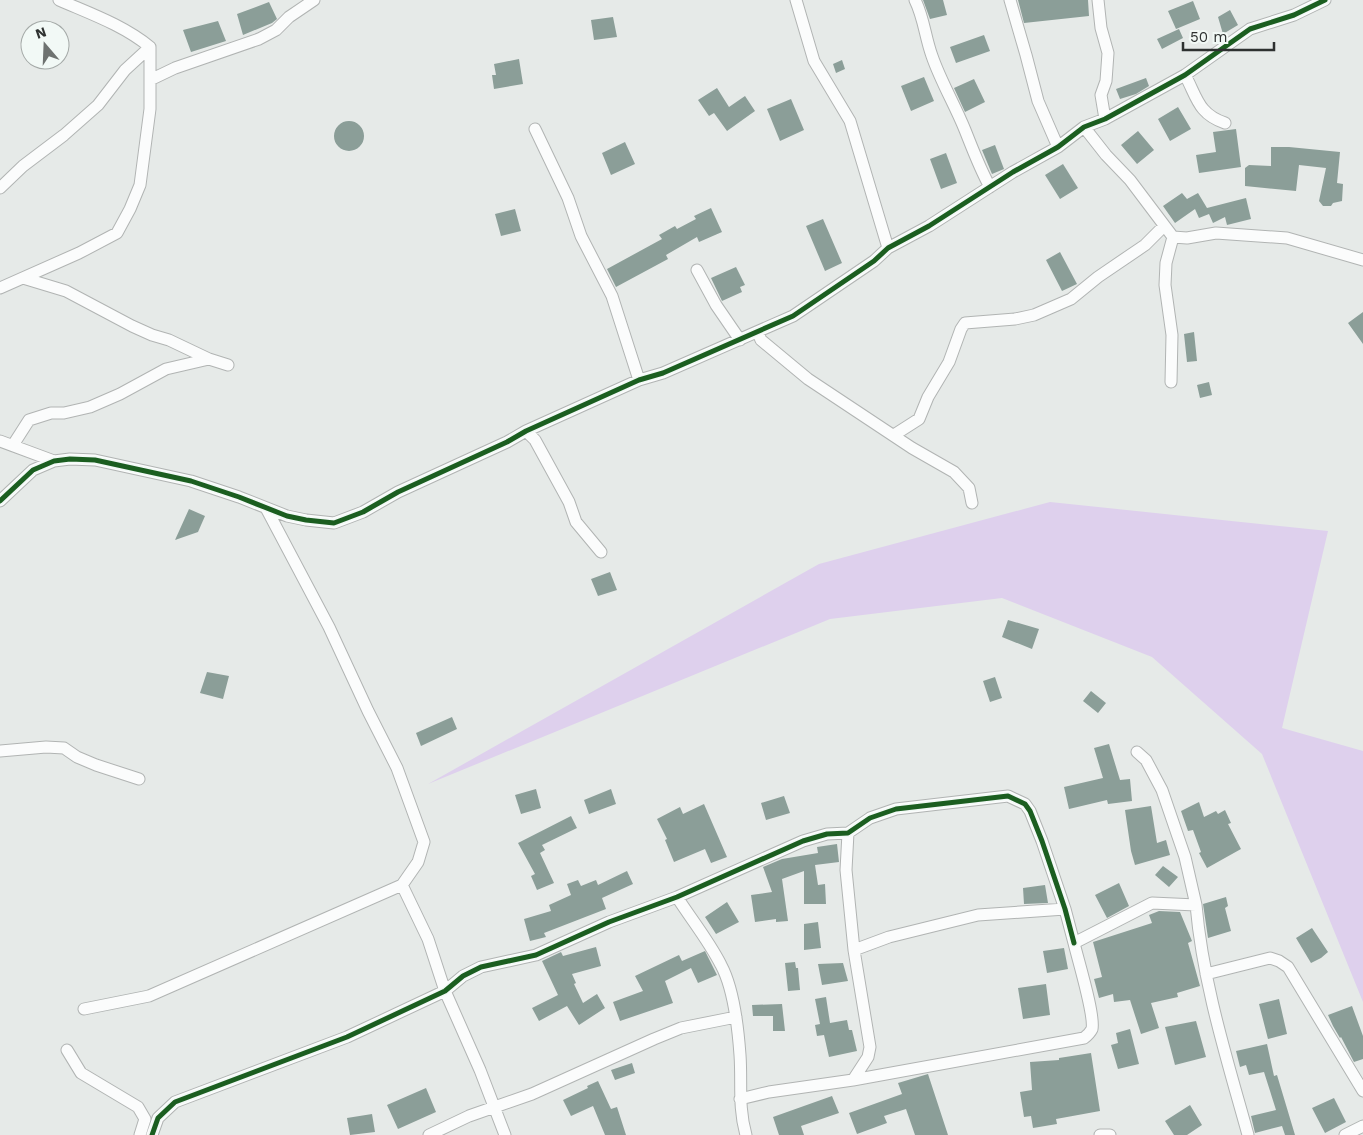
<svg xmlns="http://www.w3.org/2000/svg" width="1363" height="1135" viewBox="0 0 1363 1135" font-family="'Work Sans',sans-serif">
	<rect width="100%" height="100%" fill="#e6eae8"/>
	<!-- green -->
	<path fill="#ded0ed" d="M1050,502L1328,531L1282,728L1363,751V1002L1262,754L1152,657L1002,598L830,619L428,784L819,564Z"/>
	<!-- building -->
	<path fill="#8b9e98" d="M923,0H943L947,15L930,19Z
		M1018,0H1088L1089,16L1024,23Z
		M1193,1L1200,19L1176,29L1168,11Z
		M269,2L277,19L272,23L243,35L237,14Z
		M1230,10L1238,25L1223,34L1218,17Z
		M613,17L617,37L594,40L591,20Z
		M218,21L226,41L191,52L183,30Z
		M1179,29L1183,38L1162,49L1157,39Z
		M984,35L990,51L956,63L950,47Z
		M519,59L523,84L494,89L492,75H496L494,64Z
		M842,60L845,69L836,73L833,64Z
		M924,77L934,101L911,111L901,86Z
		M1146,78L1149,86L1136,94L1120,99L1116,89Z
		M974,79L985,102L965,112L954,88Z
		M717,88L729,107L745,96L755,111L727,131L714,113L709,116L698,100Z
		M791,99L804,130L780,141L767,109Z
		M1178,107L1191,129L1170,141L1158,119Z
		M334 136a15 15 0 1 1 30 0a15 15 0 1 1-30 0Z
		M1236,129L1241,167L1199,173L1196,155L1216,152L1213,132Z
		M1138,131L1154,150L1137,164L1121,145Z
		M625,142L635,164L611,175L602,153Z
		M995,145L1004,169L992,174L982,150Z
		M1271,147H1289L1340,152L1337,183L1343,184L1342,201L1333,203L1331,206H1323L1319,201L1326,168L1299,165L1296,191L1245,186V168L1249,165L1271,166Z
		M946,153L957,183L941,189L930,159Z
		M1063,164L1078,188L1060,199L1045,175Z
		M1182,193L1187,199L1198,193L1207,208L1246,198L1251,219L1227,225L1225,217L1213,223L1209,214L1199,218L1195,209L1175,223L1163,206Z
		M711,208L722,232L699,242L697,237L666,255L668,259L616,287L607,269L662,239L659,235L675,226L677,229L696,219L694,216Z
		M515,209L521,231L501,236L495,214Z
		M823,219L842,263L825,271L806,226Z
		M1060,252L1077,284L1062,291L1046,260Z
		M736,267L745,285L740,287L742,292L722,301L711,278Z
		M1363,312V344L1348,323Z
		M1194,332L1197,361L1187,362L1184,334Z
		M1209,382L1212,395L1200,398L1197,385Z
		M189,509L205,516L198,532L175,540Z
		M610,572L617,590L598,596L591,579Z
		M1008,620L1039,629L1032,649L1002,637Z
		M207,672L229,676L223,699L200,693Z
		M995,677L1002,698L990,702L983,681Z
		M1091,691L1106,703L1098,713L1083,701Z
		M452,717L457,729L421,746L416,733Z
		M1109,744L1120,780L1130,779L1132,801L1108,804L1107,800L1069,809L1064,787L1103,778L1094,748Z
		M536,789L541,808L521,814L515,795Z
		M611,789L616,804L589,814L584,800Z
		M784,796L790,813L766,820L761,803Z
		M1199,802L1204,817L1216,811L1218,814L1225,810L1231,823L1228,824L1241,849L1207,868L1199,853L1201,852L1193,830L1188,831L1181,811Z
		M704,804L727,857L711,863L705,849L674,862L665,840L667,839L657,819L680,807L683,814Z
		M1151,806L1157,843L1166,840L1170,855L1135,865L1131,851L1125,810Z
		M571,816L577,828L542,845L545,850L540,853L554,883L537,890L531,876L535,874L518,843Z
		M837,844L839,862L815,865L818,885L825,884L826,904H804V871L782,879L788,921L776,922V919L755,922L751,895L772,892L763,867L782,859L818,853L817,847Z
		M1163,866L1178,877L1169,887L1155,875Z
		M627,871L633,884L602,898L606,909L544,933L546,937L530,941L524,919L551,911L549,905L571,895L567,884L578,880L581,886L596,880L598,885Z
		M1119,883L1129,906L1107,918L1095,895Z
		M1045,885L1048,903L1024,904L1023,888Z
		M1226,897L1228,906L1225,908L1231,931L1208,938L1203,904Z
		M727,902L739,922L716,934L705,917Z
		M1159,911L1180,912L1192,941L1188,943L1200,986L1177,993L1178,997L1151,1003L1159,1028L1141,1034L1130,1000L1114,1002L1113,994L1099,998L1094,979L1102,977L1093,942L1152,923L1149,915Z
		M818,922L821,948L804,950V924Z
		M1312,928L1328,952L1321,958L1311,963L1296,938Z
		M596,947L601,966L572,974L576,983L574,984L583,1003L597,994L605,1008L579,1025L567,1006L539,1021L532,1008L558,995L542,961L561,952L563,956Z
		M1064,948L1068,969L1047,973L1043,951Z
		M705,951L717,975L698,983L691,968L665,981L673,1003L620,1021L613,1002L643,991L635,976L679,955L682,961Z
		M795,962L796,968H798L800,990L788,991L785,963Z
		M843,963L848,981L822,985L818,964Z
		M1046,984L1050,1015L1023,1019L1018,988Z
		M826,997L830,1023L847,1020L849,1030H852L857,1051L829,1057L824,1035L817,1036L815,1025L820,1024L815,999Z
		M1279,999L1287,1034L1268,1039L1259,1004Z
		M782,1004L785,1031H773V1016H753L752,1005Z
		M1352,1006L1363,1036V1059L1354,1062L1341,1037L1340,1038L1333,1026L1328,1015Z
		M1196,1021L1206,1057L1175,1065L1165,1027Z
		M1130,1029L1139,1064L1118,1069L1111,1045L1118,1043L1116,1033Z
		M1267,1044L1274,1076L1277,1075L1295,1135H1285L1282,1126L1255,1133L1251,1116L1276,1110L1264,1072L1249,1075L1246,1065L1240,1067L1236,1051Z
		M1091,1053L1100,1111L1056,1119L1057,1124L1033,1128L1031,1116L1024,1117L1020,1092L1032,1090L1030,1062L1059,1060V1058Z
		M632,1063L635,1073L615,1080L611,1070Z
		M928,1074L948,1135H915L906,1109L884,1116L887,1123L857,1134L849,1113L902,1094L898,1083Z
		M598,1081L611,1109L617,1107L626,1135H605L593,1106L571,1116L563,1100L588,1088L587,1086Z
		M426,1088L436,1112L398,1129L387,1105Z
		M832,1096L839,1113L801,1126L804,1135H779L773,1117Z
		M1334,1098L1346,1122L1325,1133L1312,1108Z
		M1190,1105L1202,1125L1187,1135H1174L1165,1121Z
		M372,1114L375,1132L350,1135L347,1118Z"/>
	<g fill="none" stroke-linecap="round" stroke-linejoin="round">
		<defs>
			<path id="street" d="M796,0L814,61L850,121L888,248
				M915,0C924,18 925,37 932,56C941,82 955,105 965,130C973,150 980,169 990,187
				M1010,0L1026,55L1038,101L1058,147
				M1098,0L1101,28L1108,53L1106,81L1101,95L1105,119
				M1185,75C1197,97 1198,114 1225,123
				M150,80L175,68L259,39L276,30L289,17L314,0
				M1084,127L1106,155L1130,180L1173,237L1187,238L1216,233L1287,238L1363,260
				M535,129L568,198L581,236L612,296L639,380
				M0,188L23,166L64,135L98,105L125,70L150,47
				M697,270L716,305L740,340
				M23,278L66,291L132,326L152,335L169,340L209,359
				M0,288L79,253L117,233L130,209L140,185L150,109V47C123,25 91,14 59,0
				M758,333L761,340L808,379L912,448L954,472L969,488L972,503
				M1171,382L1172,335L1165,285L1166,263L1173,237
				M526,431L535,440L569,502L576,522L601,552
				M894,435L919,419L928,397L949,362L961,329L965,323L1015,319L1034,315L1071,299L1098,277L1145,245L1164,226
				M0,441L54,461
				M13,445L29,420L51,413H64L90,407L120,394L166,369L209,359L228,365
				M0,501L33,470L54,461L70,459L95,460L191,481L239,497L287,516L306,520L334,523L363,512L398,492L507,442L526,431L639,380L663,373L793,316L874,261L888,248L929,226L1013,172L1058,147L1084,127L1105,119L1185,75L1250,29L1294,15L1325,0
				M266,508L329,627L368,711L397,768L424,842L418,862L402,885
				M0,751L46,747L64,748L77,757L96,765L139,779
				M1137,752L1146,760L1162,790L1185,857L1196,905
				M848,833L846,870L854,950L870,1047L868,1057L853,1080
				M677,897C691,919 709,941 721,965C734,989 738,1027 740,1055C742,1083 738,1107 746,1135
				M854,950L889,937L978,915L1065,909
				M1206,974L1270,958L1279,961L1288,967L1363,1091
				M84,1009L149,996L402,885L428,939L445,991L480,1070L505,1135
				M67,1050L81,1073L138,1107L145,1119L140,1135
				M740,1099L769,1092L853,1080L1084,1038C1088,1035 1090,1033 1092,1029C1095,1015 1078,960 1074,943L1152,903L1196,905C1203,984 1227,1059 1248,1135
				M152,1135L158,1118L175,1102L347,1037L445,991L463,976L481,967L536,955L609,922L677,897L803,841L827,834L848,833L870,818L896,809L1008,796L1025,804L1030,811L1042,841L1065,909L1074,943
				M429,1135L469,1116L532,1094L654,1039L681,1028L736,1017
				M1100,1135H1110
				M1345,1135L1363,1126"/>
		</defs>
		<!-- street casing -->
		<use href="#street" stroke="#b1b4b3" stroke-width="13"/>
		<!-- street -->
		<use href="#street" stroke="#fbfcfc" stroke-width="11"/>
		<defs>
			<path id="cycleway" d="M0,501L33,470L54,461L70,459L95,460L191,481L239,497L287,516L306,520L334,523L363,512L398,492L507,442L526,431L639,380L663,373L793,316L874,261L888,248L929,226L1013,172L1058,147L1084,127L1105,119L1185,75L1250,29L1294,15L1325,0
				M152,1135L158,1118L175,1102L347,1037L445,991L463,976L481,967L536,955L609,922L677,897L803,841L827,834L848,833L870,818L896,809L1008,796L1025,804L1030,811L1042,841L1065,909L1074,943"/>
		</defs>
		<!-- cycleway casing -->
		<use href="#cycleway" stroke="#f2f9f6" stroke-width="8"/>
		<!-- cycleway -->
		<use href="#cycleway" stroke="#1b5e20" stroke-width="5"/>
	</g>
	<!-- north arrow -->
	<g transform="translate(45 45) rotate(341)"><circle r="24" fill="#f2f9f6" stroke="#a4a9a7"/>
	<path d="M0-4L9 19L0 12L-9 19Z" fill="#6e7270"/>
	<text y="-8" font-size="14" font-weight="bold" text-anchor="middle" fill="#2e3130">N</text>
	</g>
	<!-- scale -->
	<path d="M1183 42v8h91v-8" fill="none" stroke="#2e3130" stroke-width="2.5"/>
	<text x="1190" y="42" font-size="15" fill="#2e3130" stroke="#f2f9f6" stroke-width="4" paint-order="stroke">50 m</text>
</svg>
